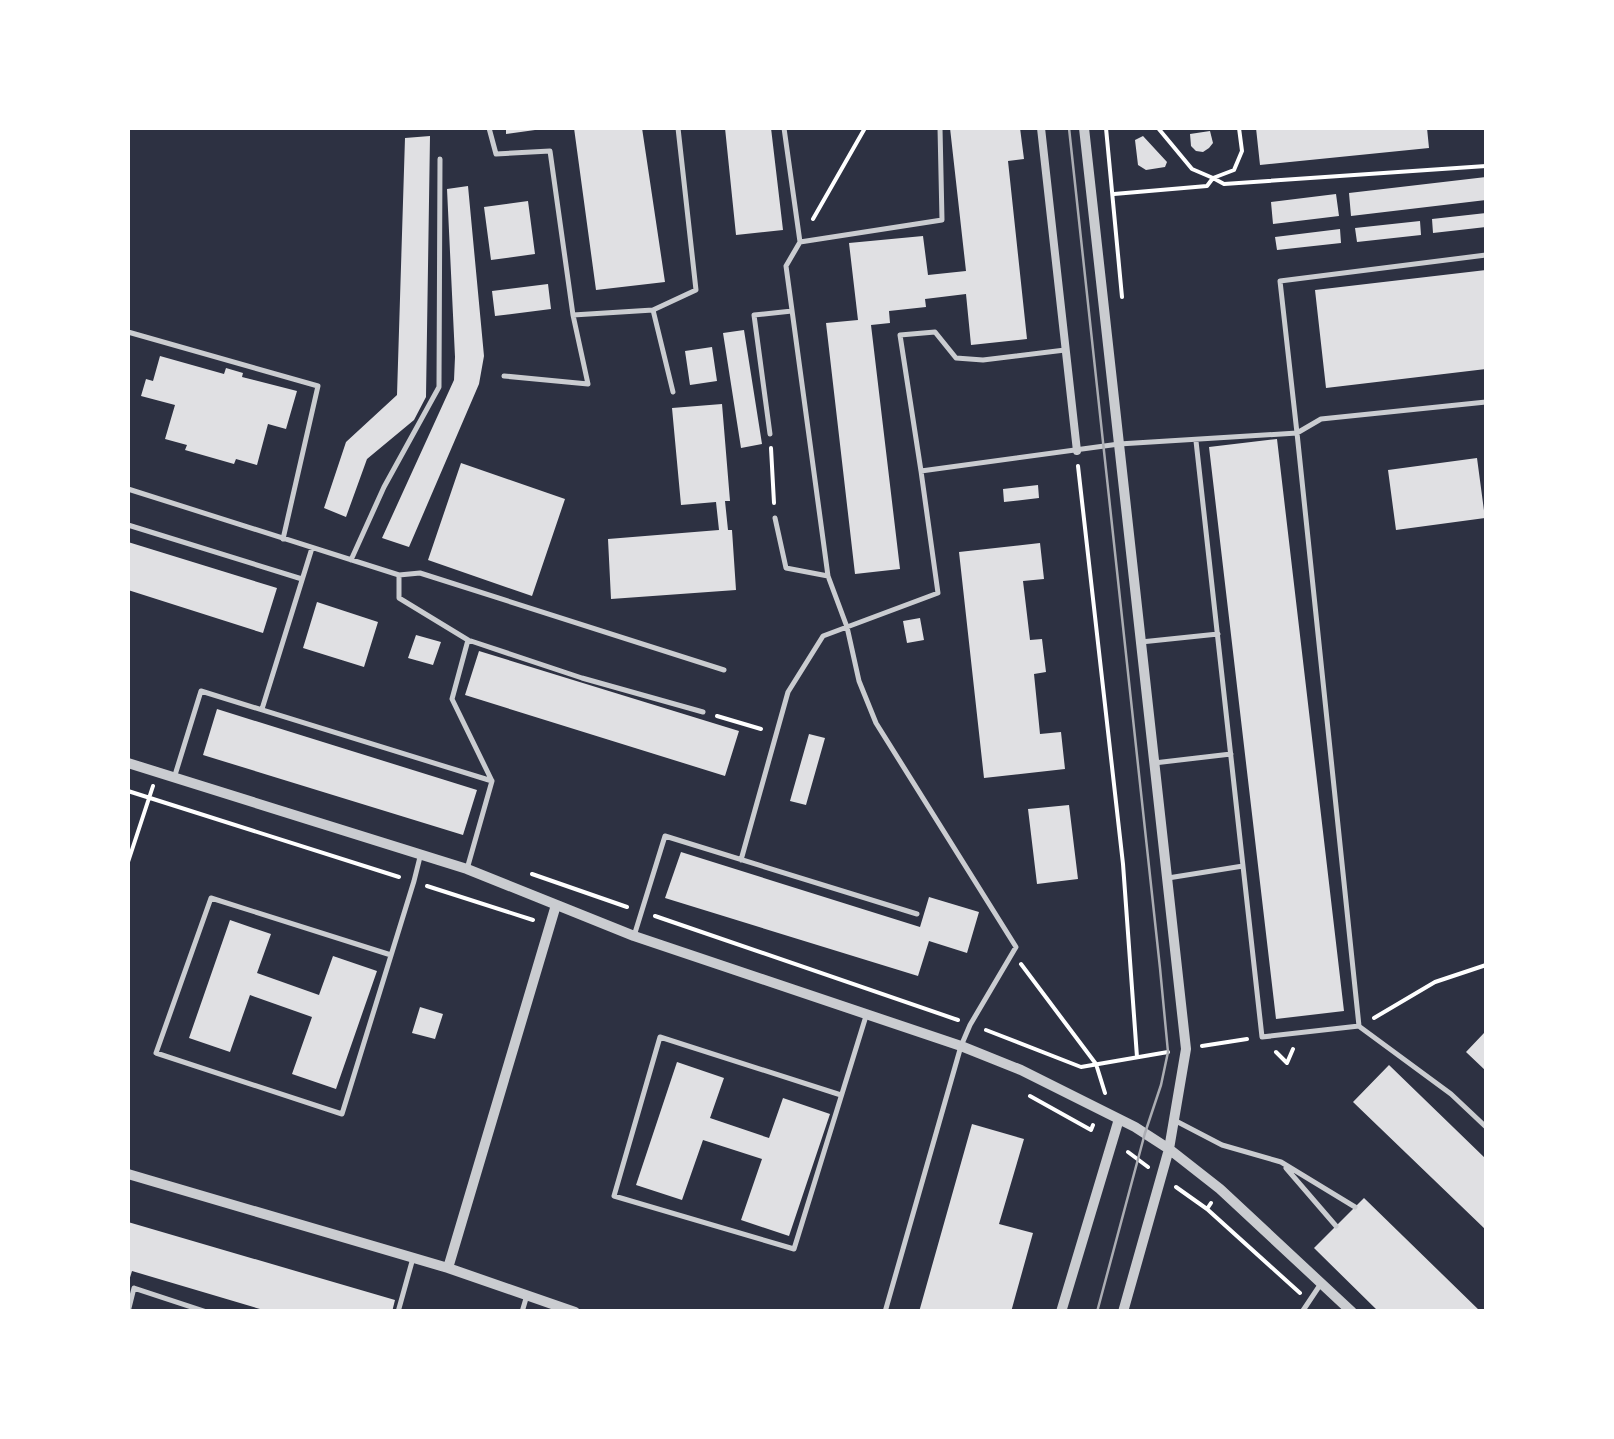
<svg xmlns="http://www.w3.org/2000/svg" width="1614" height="1439" viewBox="0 0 1614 1439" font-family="'Exo 2',sans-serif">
	<rect width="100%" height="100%" fill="#2d3142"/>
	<!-- building -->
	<path fill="#e0e0e3" d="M506,128H535V130L506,134Z
		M574,128H642L665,282L596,290Z
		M725,128H771L783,230L736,235Z
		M950,128H1020L1024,159L1008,161L1027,339L971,345L966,294L925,299L926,307L889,311L890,323L871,325L900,569L855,574L826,323L858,320L849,243L923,236L928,275L966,271Z
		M1256,128H1427L1429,148L1260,165Z
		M1210,131L1213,143L1209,148L1203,152L1196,151L1191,146L1190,134Z
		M430,136L426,397L414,420L367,459L346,517L324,508L346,442L397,395L405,138Z
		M1143,136L1167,162L1165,167L1146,170L1138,165L1135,140Z
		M1486,177V200L1351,216L1349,193Z
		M468,186L484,356L479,384L409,547L382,538L454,380L455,357L447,189Z
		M1336,194L1339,216L1273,224L1271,202Z
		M528,201L535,254L491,260L484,207Z
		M1486,213V227L1433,233L1432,219Z
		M1420,221L1421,235L1357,242L1355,228Z
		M1340,229L1341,243L1277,250L1275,237Z
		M1486,270V369L1326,388L1315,290Z
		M548,284L551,309L495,316L492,291Z
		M744,330L762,444L741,448L723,333Z
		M712,347L717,381L690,385L685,351Z
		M160,356L224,374L226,368L243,373L242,377L297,391L286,429L268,424L257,465L236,459L234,464L185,450L187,445L165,439L175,405L141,396L146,379L153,381Z
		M722,404L730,501H725L728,530H732L736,590L611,599L608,539L719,530L716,502L681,505L672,408Z
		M1277,439L1344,1011L1276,1019L1209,447Z
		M1477,458L1485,518L1396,530L1388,470Z
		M461,463L565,499L532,596L428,560Z
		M1038,485L1039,498L1004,502L1003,489Z
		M128,542L277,588L263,633L128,590Z
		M1040,543L1044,579L1023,581L1030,640L1042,639L1046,672L1034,674L1040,734L1061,732L1065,769L984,778L959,552Z
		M317,602L378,622L364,667L303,648Z
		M920,618L924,640L907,643L903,621Z
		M416,635L441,642L433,665L408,658Z
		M479,651L739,731L725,776L465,695Z
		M217,709L477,790L463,835L203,755Z
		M809,734L825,738L806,805L790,801Z
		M1069,805L1078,879L1037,884L1028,809Z
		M681,852L920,927L929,897L979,912L967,953L929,941L918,976L665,898Z
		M230,920L271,934L257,973L319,995L333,956L377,971L336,1089L292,1074L312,1017L250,995L230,1052L189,1038Z
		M420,1007L443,1014L435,1039L412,1033Z
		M1484,1033L1486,1036V1071L1466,1052Z
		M677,1062L724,1078L710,1118L769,1138L783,1098L830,1114L789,1236L741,1220L762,1159L703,1140L682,1200L636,1185Z
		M1389,1065L1486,1159V1230L1353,1102Z
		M972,1124L1024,1139L999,1224L1033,1233L1011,1312H919Z
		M1364,1198L1481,1312H1379L1314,1248Z
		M128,1222L395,1300L392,1312H270L132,1271L128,1284Z"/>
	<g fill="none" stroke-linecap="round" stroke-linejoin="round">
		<!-- path -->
		<path stroke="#fff" stroke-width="4" d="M1106,128L1122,297
			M1158,128L1192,169L1213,178L1234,170L1242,151L1239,128
			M1114,194L1207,186L1213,178L1224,184L1486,166
			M813,219L865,128
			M771,448L774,503
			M1078,466L1123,864L1137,1057
			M717,716L761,729
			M128,791L399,877
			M128,862L153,786
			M532,874L627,907
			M427,886L533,920
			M655,916L958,1020
			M1021,964L1096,1064L1105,1093
			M1374,1018L1435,982L1486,965
			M986,1030L1081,1067L1168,1052
			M1202,1046L1247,1039
			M1276,1052L1287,1063L1293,1049
			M1030,1096L1091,1130L1093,1125
			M1128,1152L1148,1167
			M1176,1187L1207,1209L1211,1203
			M1207,1209L1300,1293"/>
		<!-- service -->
		<path stroke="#caccd0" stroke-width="5" d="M489,128L496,154L550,151L573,315L588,384L504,376
			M784,128L800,242
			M653,310L673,392
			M573,315L653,310L696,290L678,128
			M128,332L318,386L283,539
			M770,434L754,315L792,311
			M1196,441L1243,866
			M921,471L900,335L935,332L956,358L983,360L1065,350
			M128,489L399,575L420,573L724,670
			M775,518L786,568L828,576
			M128,525L302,579
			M351,560L384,487L439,387L440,159
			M399,575V598L468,640L452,699L492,781L467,869
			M468,640L582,678L703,712
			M1141,642L1218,634
			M262,709L312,548
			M1154,763L1231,754
			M175,775L201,691L492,781
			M741,860L788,692L823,636L847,627L828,576L786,266L800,242L942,220L940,128
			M1168,878L1243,866L1262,1037L1359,1026L1297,433L1321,419L1486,402
			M634,936L665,836L917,914
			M391,955L211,898L156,1053L342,1114L414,881L420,857
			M1360,1027L1451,1094L1486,1127
			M841,1095L660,1037L614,1196L794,1249L866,1016
			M1174,1120L1222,1145L1281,1162L1355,1207
			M1286,1168L1336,1226
			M128,1312L134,1288L207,1312
			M398,1312L413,1258
			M522,1312L527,1295
			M885,1312L961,1046L970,1025L1016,947L876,723L859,681L847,627L938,593L921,471L1119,444L1297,433L1280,281L1486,255
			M1302,1312L1320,1285"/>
		<!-- pedestrian -->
		<path stroke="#caccd0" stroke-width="8" d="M1041,128L1077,451"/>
		<!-- minor -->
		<path stroke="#caccd0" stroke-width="10" d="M1084,128L1186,1049L1169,1149L1123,1312
			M128,763L467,869L634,936L961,1046L1021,1070L1135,1127L1169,1149L1220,1189L1352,1312
			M128,1174L448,1268L575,1312
			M448,1268L556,905
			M1061,1312L1119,1119"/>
		<!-- tram -->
		<path stroke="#abadb3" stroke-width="2.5" d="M1069,128L1160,968L1168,1052L1161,1085L1145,1133L1097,1312"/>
	</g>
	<!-- border -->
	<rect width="1614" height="1439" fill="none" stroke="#ffffff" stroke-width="260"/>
</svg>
